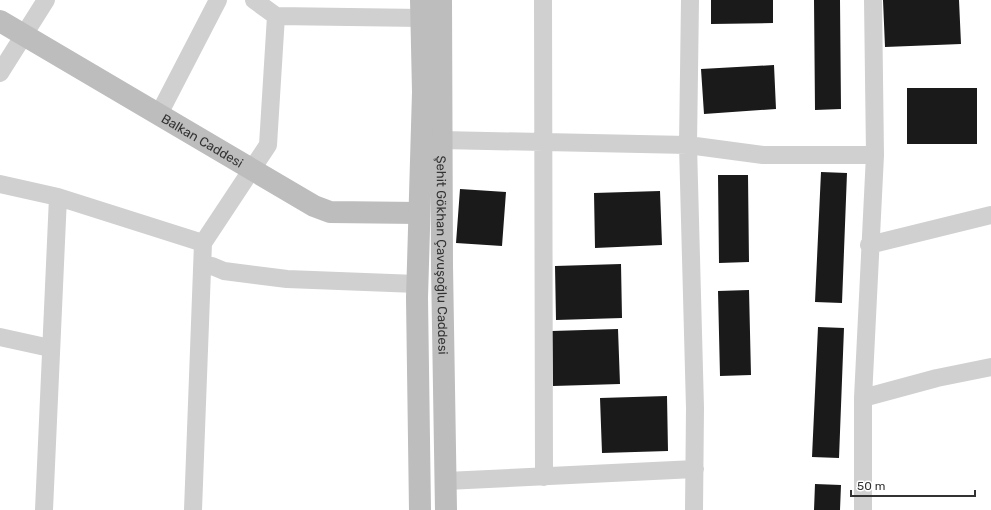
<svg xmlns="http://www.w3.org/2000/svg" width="991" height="510" viewBox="0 0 991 510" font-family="Rubik,sans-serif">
	<rect width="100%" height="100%" fill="#fff"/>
	<!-- building -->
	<path fill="#1a1a1a" d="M711,0H773V23L711,24Z
		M814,0H840L841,109L815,110Z
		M883,0H959L961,44L885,47Z
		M774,65L776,109L704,114L701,69Z
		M907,88H977V144H907Z
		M821,172L847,173L842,303L815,302Z
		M718,175H748L749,262L719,263Z
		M460,189L506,192L502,246L456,243Z
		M660,191L662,245L595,248L594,193Z
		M621,264L622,318L556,320L555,266Z
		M749,290L751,375L720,376L718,291Z
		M818,327L844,328L839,458L812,457Z
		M618,329L620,384L553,386L552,331Z
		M667,396L668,451L602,453L600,398Z
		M815,484L841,485L840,510H814Z"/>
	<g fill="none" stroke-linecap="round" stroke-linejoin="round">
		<!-- street -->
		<path stroke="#d0d0d0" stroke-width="18" d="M254,0L276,16
			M543,0L544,477
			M690,0L688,145L695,408L694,510
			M0,73L46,0
			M159,114L218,0
			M441,140L688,145L763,155H875
			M0,184L58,197L203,243L268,145L276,16L422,18
			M869,245L991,215
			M202,268L212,266L224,271L287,279L417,284
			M0,337L50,348
			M863,398L937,378L991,367
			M446,481L695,469
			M44,510L58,197
			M193,510L203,243
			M863,510V398L875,155L873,0"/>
		<!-- secondary -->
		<g stroke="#bdbdbd" stroke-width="22">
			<path id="s1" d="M441,0L442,266L446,510"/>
			<path id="s2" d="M0,21L314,206L330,212L419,213"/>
			<path d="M420,510L417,298L423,92L421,0"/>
		</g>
	</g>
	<g text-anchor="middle" stroke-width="4" stroke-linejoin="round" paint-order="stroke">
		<!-- street labels -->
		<g font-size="13" fill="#333" stroke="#fff">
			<text dy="5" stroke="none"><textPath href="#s2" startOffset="235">Balkan Caddesi</textPath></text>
			<text dy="5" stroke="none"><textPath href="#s1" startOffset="255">Şehit Gökhan Çavuşoğlu Caddesi</textPath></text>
		</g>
	</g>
	<!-- scale -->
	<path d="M851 490v6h124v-6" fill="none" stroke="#333333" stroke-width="2"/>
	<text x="857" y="490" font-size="12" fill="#333333" stroke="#ffffff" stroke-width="3" paint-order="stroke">50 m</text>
</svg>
